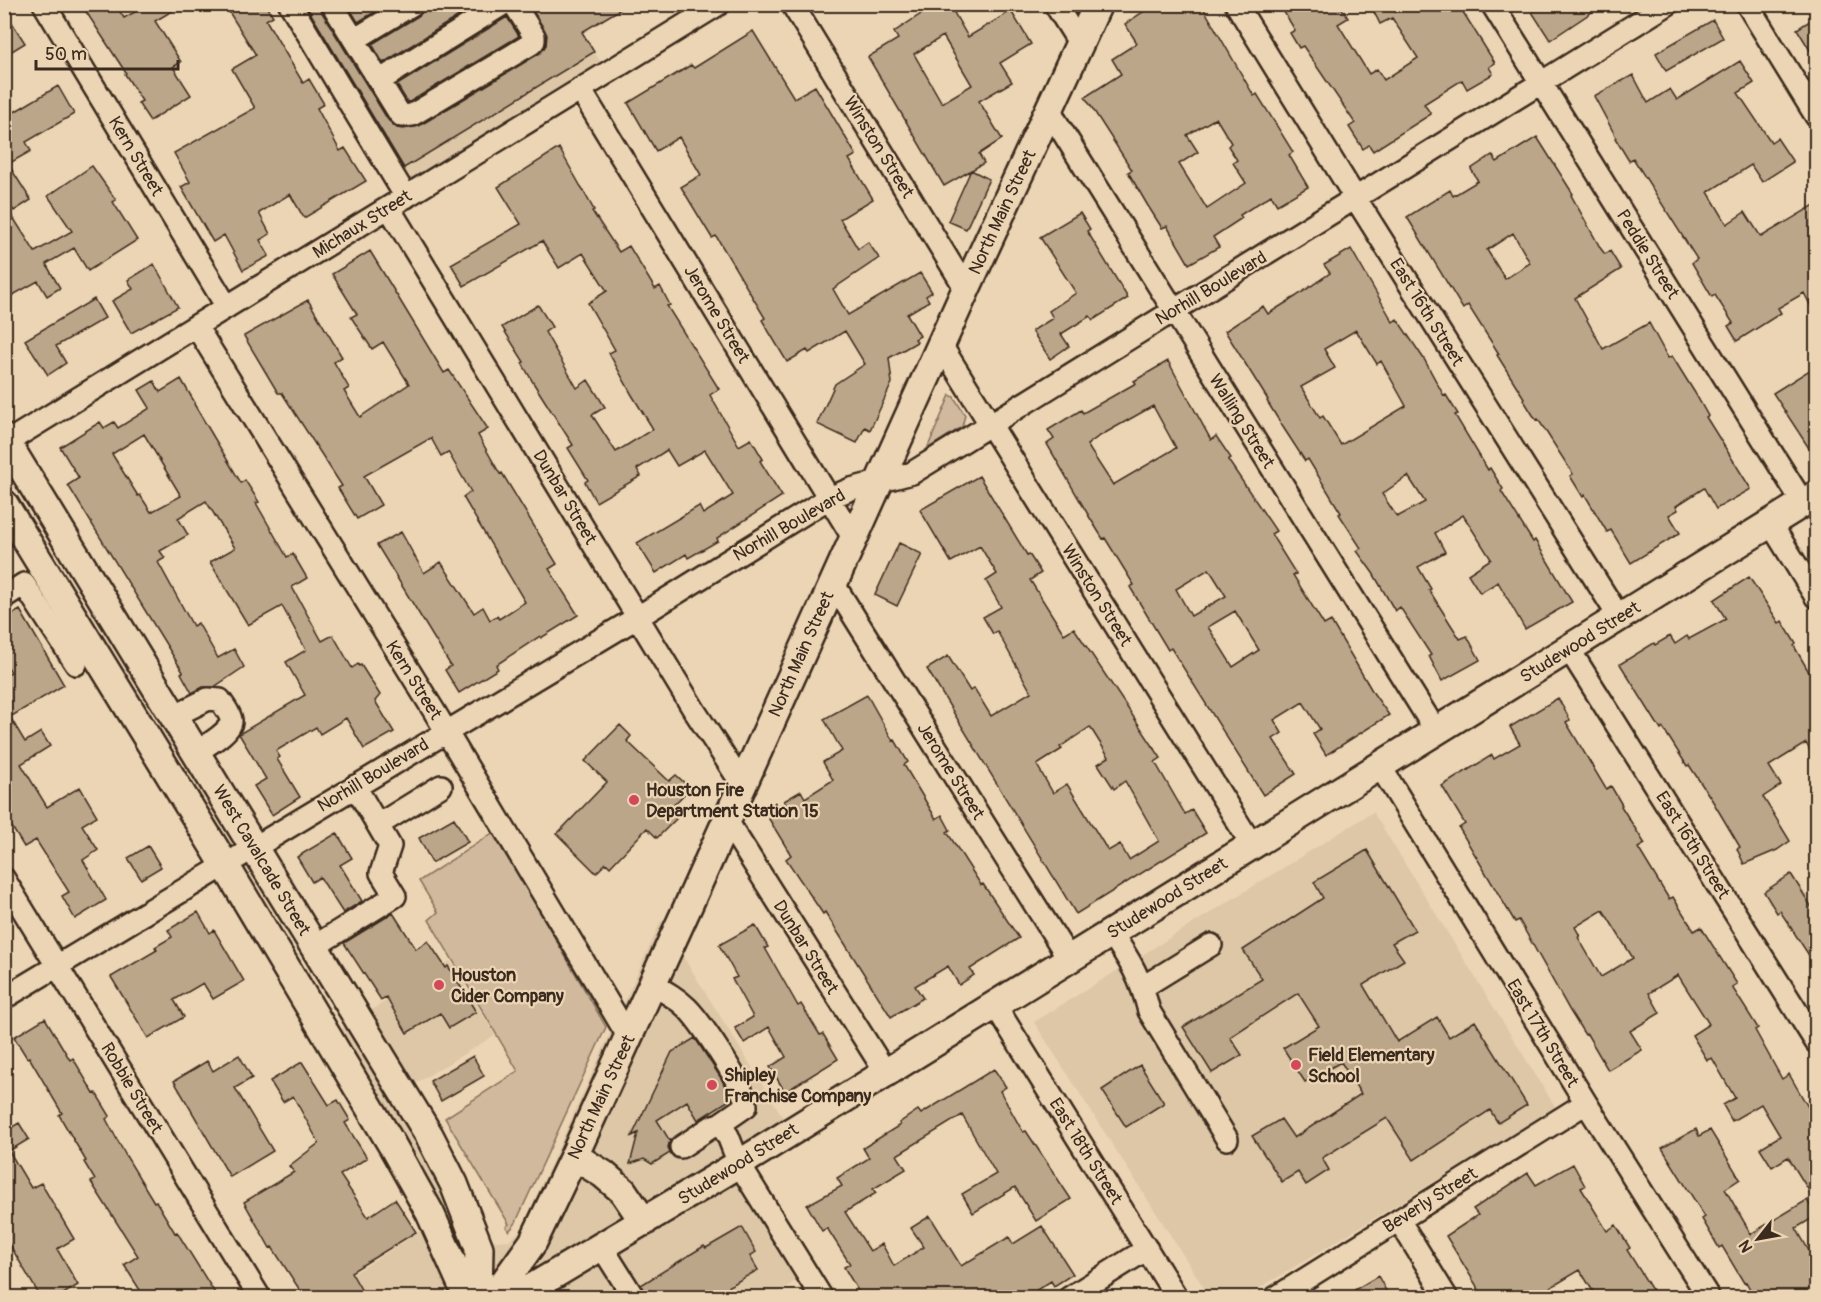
<svg xmlns="http://www.w3.org/2000/svg" width="1821" height="1302" viewBox="0 0 1821 1302" font-family="Pangolin,sans-serif">
	<rect width="100%" height="100%" fill="#ecd5b4"/>
	<filter id="ink" filterUnits="userSpaceOnUse"><feTurbulence type="fractalNoise" baseFrequency=".0167" numOctaves="2"/><feDisplacementMap in="SourceGraphic" scale="12" xChannelSelector="R" yChannelSelector="G"/><feConvolveMatrix kernelMatrix="1 2 1 2 8 2 1 2 1" color-interpolation-filters="sRGB"/></filter>
	<g filter="url(#ink)">
		<!-- built -->
		<path fill="#ddc7a7" d="M296,5H565L603,66L406,184Z
			M1373,812L1556,1108L1245,1297H1210L1034,1022Z
			M661,921L784,1119L721,1158L797,1280L770,1298H316L425,1228L319,1043L450,961L495,1035L413,1085L490,1239L496,1241L510,1240L521,1230Z"/>
		<!-- green -->
		<path fill="#d0b99c" stroke="#86725d" stroke-width="1.5" d="M950,395L954,397L965,415L962,427L927,449Z
			M494,832L606,1027L515,1224L509,1231L506,1227L509,1224L445,1118L518,1071L429,920L438,912L419,881Z"/>
		<!-- building -->
		<path fill="#bba68a" stroke="#3b2a1e" stroke-width="1.5" fill-rule="evenodd" d="M81,4H115L124,18L149,4H184L155,21L181,62L173,67L191,95L150,121L138,103L142,101L125,74L126,73Z
			M224,4H266L273,16L266,20L303,83L309,79L324,104L317,108L340,151L345,148L366,181L304,218L290,194L259,213L270,234L260,240L269,256L243,270L224,235L213,242L181,187L190,182L174,153L255,108L232,69L256,55Z
			M305,4H319L321,11L388,120L397,128L403,129L419,126L540,53L546,45L547,35L529,4H629L582,32L594,52L404,168Z
			M347,4H388L358,22Z
			M426,4H478L383,63L372,44L420,15Z
			M924,4H949L968,37L1011,11L1031,44L1000,63L1012,82L979,101L1002,139L979,154L984,163L944,186L868,57L898,39L894,32L927,10ZM943,36L972,85L942,103L914,54Z
			M1155,4H1201L1254,96L1257,94L1293,152L1289,155L1308,187L1277,205L1271,195L1240,215L1242,218L1213,237L1219,247L1189,264L1167,226L1162,228L1148,206L1128,172L1132,170L1085,97L1121,74L1112,59L1137,43L1125,24ZM1216,118L1231,143L1228,146L1237,160L1233,163L1246,183L1207,209L1179,164L1198,152L1187,135Z
			M1279,4H1339L1348,18L1338,24L1369,74L1377,69L1384,80L1418,58L1392,18L1380,24L1370,4H1391L1395,12L1406,4H1458L1495,63L1489,67L1493,74L1467,89L1462,80L1424,104L1431,114L1373,151L1369,145L1363,149L1349,127L1355,123L1303,46L1299,48L1290,33L1295,30Z
			M1543,4H1604L1550,40L1532,12Z
			M4,10L25,43L4,56Z
			M507,17L519,36L408,103L397,85Z
			M1816,17V60L1797,29Z
			M1713,20L1723,38L1666,71L1656,53Z
			M753,31L794,98L815,86L856,155L849,159L873,199L840,219L858,249L868,242L879,258L833,289L848,315L920,273L932,292L926,296L929,301L907,314L920,336L915,339L917,342L889,358L892,383L870,430L865,427L857,443L817,424L835,384L865,364L845,331L809,353L807,350L787,362L762,320L765,318L716,236L712,238L681,187L701,175L679,137L656,151L628,103L691,65L694,68Z
			M1740,61L1754,83L1738,93L1771,142L1777,138L1793,162L1762,182L1751,165L1708,192L1727,224L1745,212L1761,237L1816,204V316L1804,293L1778,308L1781,313L1737,341L1728,326L1733,323L1715,295L1712,297L1692,263L1697,259L1633,158L1629,161L1615,138L1616,137L1594,96L1633,75L1648,103L1670,89L1677,100Z
			M58,86L74,114L26,142L31,151L8,164L31,200L14,211L4,197V118Z
			M1537,137L1573,194L1571,195L1601,249L1605,254L1610,251L1621,269L1575,298L1603,349L1649,323L1668,358L1672,356L1695,393L1708,416L1706,417L1751,489L1716,509L1704,488L1676,506L1678,510L1669,515L1680,533L1631,563L1611,530L1607,532L1585,495L1583,497L1570,476L1573,474L1538,419L1536,420L1523,399L1524,398L1497,355L1499,354L1468,305L1463,309L1407,217L1450,190L1453,196L1478,181L1471,169L1492,155L1497,162ZM1513,233L1530,263L1505,279L1487,250Z
			M559,148L594,210L592,211L619,252L629,246L655,289L660,286L670,305L667,306L719,389L710,395L739,446L751,439L763,459L760,461L782,496L717,538L718,541L688,558L686,554L656,573L637,543L699,506L703,514L733,495L705,450L677,466L667,450L637,469L641,476L596,502L585,482L588,480L568,448L573,445L534,384L522,363L524,362L502,327L538,305L552,327L545,332L577,388L588,380L605,407L592,415L616,452L653,429L632,395L609,353L615,350L588,303L607,291L583,253L559,268L542,241L464,286L451,264L521,224L498,187Z
			M92,166L116,200L113,202L137,240L88,271L74,248L46,264L60,288L47,296L38,281L4,300V203L35,252L72,231L48,196Z
			M971,170L989,179L966,229L948,221Z
			M1080,213L1090,229L1087,231L1128,298L1093,320L1090,316L1061,334L1069,346L1050,359L1032,331L1053,318L1049,311L1076,293L1040,237Z
			M1351,249L1393,322L1397,319L1424,359L1444,396L1446,395L1458,414L1455,415L1488,470L1490,468L1503,489L1501,491L1533,542L1535,540L1572,602L1525,629L1498,582L1480,593L1468,574L1491,559L1463,515L1435,533L1445,552L1418,567L1431,589L1429,590L1460,639L1467,636L1480,660L1442,681L1429,656L1431,655L1400,607L1395,611L1373,573L1357,551L1361,548L1339,514L1341,513L1308,459L1305,461L1281,424L1267,401L1268,400L1225,331L1263,306L1268,314L1295,297L1330,273L1324,265ZM1356,330L1377,364L1381,361L1406,406L1341,445L1323,416L1320,418L1301,387L1335,368L1324,349ZM1408,476L1425,502L1397,517L1382,494Z
			M370,251L444,373L449,370L488,429L478,435L500,474L502,473L557,564L549,569L578,615L541,638L540,636L496,665L498,669L459,693L445,670L451,666L377,545L401,532L424,573L441,562L474,613L483,607L490,620L497,616L499,619L525,602L463,497L471,492L448,452L441,456L431,438L364,476L381,505L357,519L338,488L342,486L282,393H278L244,336L308,300L342,357L334,362L349,388L344,391L360,417L409,384L383,342L372,349L351,317L357,314L332,274Z
			M154,264L178,307L131,333L112,301L133,289L128,280Z
			M94,299L105,318L56,346L66,363L48,375L25,340Z
			M1168,361L1211,440L1216,436L1231,458L1228,460L1276,531L1271,534L1296,574L1293,575L1324,625L1331,621L1374,694L1389,715L1326,755L1313,734L1320,729L1303,702L1274,720L1282,733L1273,739L1296,774L1263,795L1171,648L1168,650L1130,587L1134,585L1105,538L1103,539L1090,518L1047,444L1054,439L1048,430L1081,410L1083,413L1136,383L1134,381ZM1153,406L1176,448L1113,485L1087,445L1098,437ZM1209,569L1226,596L1191,616L1176,589ZM1235,611L1259,650L1233,667L1208,627Z
			M1816,366V459L1773,393Z
			M181,379L195,403L194,404L241,483L245,480L259,502L256,503L287,557L293,554L307,578L292,587L322,641L333,635L352,668L358,664L359,666L361,665L380,695L375,701L394,732L364,749L346,718L320,734L316,727L276,751L280,757L277,759L300,797L272,815L254,786L266,779L239,734L305,695L286,662L306,650L282,606L248,625L210,562L235,548L206,501L178,518L188,535L160,551L165,558L158,562L193,626L198,623L218,658L234,649L244,667L214,687H203L192,693L181,673L183,672L68,485L79,478L60,447L100,422L104,428L114,422L118,428L150,408L139,390L154,381L160,392ZM144,434L181,496L151,512L140,495L138,496L112,454Z
			M979,476L1027,555L1029,554L1041,573L1030,580L1064,634L1074,628L1161,758L1155,762L1185,814L1192,810L1206,833L1076,914L927,669L948,656L970,691L974,688L991,716L1031,692L997,631L993,634L983,617L1001,607L986,581L997,574L980,546L951,562L920,510ZM1090,727L1109,757L1098,764L1114,789L1125,781L1159,841L1129,860L1120,844L1108,851L1067,784L1053,793L1037,765L1062,749L1060,747Z
			M899,543L922,554L897,606L875,595Z
			M1749,577L1779,623L1782,621L1796,644L1794,646L1816,684V762L1806,743L1769,766L1781,785L1763,797L1790,841L1777,850L1744,864L1737,849L1740,847L1712,800L1689,765L1687,766L1663,728L1661,730L1620,664L1654,643L1655,645L1670,636L1675,644L1687,636L1689,639L1726,619L1714,600Z
			M20,610L64,685L10,717L25,742L41,732L50,746L21,764L47,807L80,787L97,816L82,825L98,850L83,860L106,900L75,919L62,896L69,892L36,840L24,847L4,814V676L11,672L4,661V619Z
			M867,695L893,741L895,740L908,762L904,765L932,812L936,819L942,815L950,830L947,832L981,885L983,884L1019,938L970,969L974,975L959,985L948,966L915,986L923,998L891,1017L825,912L823,914L786,859L791,855L769,819L788,808L784,801L801,791L805,798L833,780L823,762L842,751L824,719Z
			M1558,698L1570,720L1566,722L1606,789L1611,786L1622,805L1621,806L1645,844L1638,848L1669,899L1673,897L1694,931L1701,927L1737,984L1732,987L1758,1028L1755,1030L1782,1079L1789,1074L1816,1121V1202L1788,1157L1772,1167L1760,1148L1780,1136L1761,1104L1732,1121L1723,1105L1735,1098L1712,1058L1707,1060L1692,1035L1709,1024L1678,975L1649,993L1660,1013L1630,1031L1642,1050L1608,1070L1587,1034L1585,1035L1570,1011L1519,920L1515,922L1459,828L1465,824L1442,786L1492,755L1494,759L1520,744L1510,727ZM1603,910L1633,958L1601,977L1578,937L1580,936L1575,927Z
			M620,725L631,736L627,741L669,781L676,775L690,788L668,811L676,819L657,838L647,828L610,867L606,863L596,873L557,834L607,782L585,761Z
			M454,818L468,842L432,863L419,838Z
			M337,833L352,858L340,865L362,901L343,913L320,877L312,882L297,857Z
			M148,846L161,867L141,879L128,858Z
			M1367,850L1415,930L1392,943L1404,960L1363,985L1397,1042L1437,1017L1449,1037L1475,1021L1527,1105L1498,1123L1490,1110L1414,1160L1387,1118L1322,1158L1329,1170L1306,1185L1298,1172L1282,1182L1252,1136L1281,1119L1294,1138L1361,1094L1341,1062L1305,1082L1283,1048L1319,1026L1298,993L1230,1037L1242,1055L1212,1073L1183,1027L1262,979L1243,950L1323,898L1314,882Z
			M1791,874L1816,914V966L1780,911L1777,913L1764,892Z
			M198,912L210,933L214,930L244,981L213,999L203,983L174,1000L184,1017L148,1038L111,977L157,950L155,947L172,937L168,930Z
			M393,913L416,949L428,941L446,968L448,966L476,1012L449,1028L440,1013L407,1033L386,997L381,1000L344,943Z
			M755,925L768,947L765,948L798,1006L801,1004L820,1035L823,1034L838,1059L785,1092L770,1067L786,1057L769,1027L744,1043L735,1028L753,1017L732,979L737,977L719,945Z
			M45,1018L70,1060L73,1058L94,1094L96,1093L110,1116L106,1119L126,1156L154,1202L156,1201L175,1233L177,1232L218,1298H145L124,1265L138,1256L91,1182L95,1180L84,1162L86,1161L59,1115L62,1113L29,1057L27,1058L14,1037Z
			M695,1038L721,1078L731,1099L698,1120L687,1101L657,1120L670,1141L668,1147L670,1153L652,1164L644,1159L630,1164L638,1133L632,1136L672,1052Z
			M239,1055L252,1078L235,1088L273,1151L230,1177L174,1081L207,1061L213,1071Z
			M473,1056L484,1076L441,1101L430,1081Z
			M302,1062L329,1105L338,1100L350,1120L345,1123L367,1158L340,1175L368,1217L395,1199L416,1232L351,1272L366,1298H305L272,1247L270,1248L244,1202L294,1172L289,1166L319,1143L293,1096L283,1102L270,1081Z
			M1140,1065L1164,1103L1126,1127L1102,1090Z
			M994,1069L1006,1087L1000,1091L1023,1132L1026,1131L1071,1199L1036,1221L1015,1187L973,1213L962,1194L996,1174L962,1115L897,1155L906,1169L873,1189L876,1193L845,1212L870,1251L882,1244L894,1266L924,1247L911,1228L930,1216L961,1266L1009,1237L1013,1244L1042,1226L1073,1274L1054,1286L1051,1281L1024,1298H862L844,1267L850,1264L827,1228L822,1231L807,1205L842,1186L837,1178L869,1158L863,1148L900,1125L899,1123L918,1110L921,1114Z
			M19,1123L29,1139L9,1151L31,1188L41,1183L74,1239L57,1249L78,1285L57,1298H41L4,1235V1132Z
			M1696,1129L1699,1136L1710,1130L1740,1179L1725,1189L1751,1234L1807,1200L1816,1216L1796,1228L1816,1263V1298H1755L1746,1282L1744,1283L1722,1246L1719,1248L1702,1219L1705,1217L1662,1148Z
			M1573,1164L1585,1186L1581,1188L1607,1231L1616,1225L1630,1248L1627,1250L1657,1298H1597L1580,1270L1533,1298H1484L1446,1236L1478,1215L1473,1209L1528,1173L1536,1185Z
			M742,1227L756,1252L750,1256L758,1270L729,1286L735,1298H647L641,1285L704,1246L706,1248Z
			M1378,1276L1390,1298H1341Z"/>
		<g fill="none" stroke-linecap="round" stroke-linejoin="round">
			<defs>
				<path id="minor" d="M44,4L227,307
					M290,4L406,197
					M332,4L399,113L402,116L412,115L531,44L534,41V36L514,4
					M792,4L966,289
					M1055,4L1080,44
					M1236,4L1356,199L1619,617
					M1492,4L1803,503
					M1747,4L1816,116
					M354,40L413,4
					M379,81L503,4
					M580,89L854,539
					M1049,110L1436,731
					M389,208L694,710L742,784
					M196,326L434,711L628,1036
					M941,345L1252,845
					M4,444L719,4
					M1771,524L1816,597
					M833,583L1069,959
					M4,597L24,584L61,641
					M72,634L61,641L76,664
					M1569,649L1816,1042
					M174,716L208,699L220,700C224,706 231,715 231,721C232,731 204,747 196,752
					M1380,766L1586,1103L1709,1298
					M727,821L886,1073
					M378,825L441,786
					M4,879L260,1298
					M1111,933C1130,960 1141,979 1149,1011L1227,1139
					M315,946L395,896L381,873L390,846L355,786
					M653,985C666,992 677,998 687,1008C700,1021 748,1091 746,1106L720,1124L728,1136L739,1164L822,1298
					M1143,987L1211,945
					M4,998L638,617L829,498L851,489L912,473L1668,4
					M995,1005L1177,1298
					M681,1147L713,1126L720,1124
					M1399,1220L1447,1298
					M602,1247L634,1298
					M1069,1298L1147,1249
					M1275,1298L1586,1103"/>
				<path id="major" d="M4,438L429,1135L454,1184L479,1248L478,1298
					M4,504L225,865L392,1145L430,1213L468,1298
					M574,1156L603,1174L623,1191L644,1222
					M493,1298L533,1242L574,1156L689,904L966,289L1098,4
					M515,1298L739,1164L1816,495"/>
			</defs>
			<!-- minor casing -->
			<use href="#minor" stroke="#3b2a1e" stroke-width="26"/>
			<!-- major casing -->
			<use href="#major" stroke="#3b2a1e" stroke-width="32"/>
			<!-- minor -->
			<use href="#minor" stroke="#ecd5b4" stroke-width="21"/>
			<!-- major -->
			<use href="#major" stroke="#ecd5b4" stroke-width="27"/>
		</g>
	</g>
	<!-- markers -->
	<g fill="#d1495b" stroke="#ecd5b4" stroke-width="2">
		<circle cx="634" cy="800" r="6"/>
		<circle cx="439" cy="985" r="6"/>
		<circle cx="1296" cy="1065" r="6"/>
		<circle cx="712" cy="1085" r="6"/>
	</g>
	<g text-anchor="middle" stroke-width="4.5" stroke-linejoin="round" paint-order="stroke">
		<!-- street labels -->
		<g font-size="18" fill="#3b2a1e" stroke="#ecd5b4">
			<text transform="translate(879 147) rotate(58)" y="6">Winston Street</text>
			<text transform="translate(136 156) rotate(59)" y="6">Kern Street</text>
			<text transform="translate(1002 212) rotate(-65)" y="6">North Main Street</text>
			<text transform="translate(362 224) rotate(-32)" y="6">Michaux Street</text>
			<text transform="translate(1648 254) rotate(58)" y="6">Peddie Street</text>
			<text transform="translate(1211 288) rotate(-31)" y="6">Norhill Boulevard</text>
			<text transform="translate(1427 312) rotate(58)" y="6">East 16th Street</text>
			<text transform="translate(717 314) rotate(59)" y="6">Jerome Street</text>
			<text transform="translate(1242 421) rotate(58)" y="6">Walling Street</text>
			<text transform="translate(565 497) rotate(59)" y="6">Dunbar Street</text>
			<text transform="translate(789 525) rotate(-30)" y="6">Norhill Boulevard</text>
			<text transform="translate(1097 595) rotate(58)" y="6">Winston Street</text>
			<text transform="translate(1580 642) rotate(-32)" y="6">Studewood Street</text>
			<text transform="translate(801 654) rotate(-66)" y="6">North Main Street</text>
			<text transform="translate(414 680) rotate(58)" y="6">Kern Street</text>
			<text transform="translate(951 771) rotate(58)" y="6">Jerome Street</text>
			<text transform="translate(373 775) rotate(-31)" y="6">Norhill Boulevard</text>
			<text transform="translate(1693 845) rotate(58)" y="6">East 16th Street</text>
			<text transform="translate(262 860) rotate(59)" y="6">West Cavalcade Street</text>
			<text transform="translate(1167 898) rotate(-32)" y="6">Studewood Street</text>
			<text transform="translate(806 947) rotate(58)" y="6">Dunbar Street</text>
			<text transform="translate(1543 1033) rotate(59)" y="6">East 17th Street</text>
			<text transform="translate(132 1088) rotate(59)" y="6">Robbie Street</text>
			<text transform="translate(601 1097) rotate(-65)" y="6">North Main Street</text>
			<text transform="translate(1086 1151) rotate(58)" y="6">East 18th Street</text>
			<text transform="translate(738 1164) rotate(-32)" y="6">Studewood Street</text>
			<text transform="translate(1430 1200) rotate(-32)" y="6">Beverly Street</text>
		</g>
		<!-- poi labels -->
		<g font-size="18" font-weight="bold" fill="#3b2a1e" stroke="#ecd5b4" text-anchor="start">
			<text x="646" y="796">Houston Fire<tspan x="646" dy="21">Department Station 15</tspan></text>
			<text x="451" y="981">Houston<tspan x="451" dy="21">Cider Company</tspan></text>
			<text x="1308" y="1061">Field Elementary<tspan x="1308" dy="21">School</tspan></text>
			<text x="724" y="1081">Shipley<tspan x="724" dy="21">Franchise Company</tspan></text>
		</g>
	</g>
	<!-- margin -->
	<rect width="1821" height="1302" fill="none" stroke="#ecd5b4" stroke-width="24"/>
	<rect x="12" y="12" width="1797" height="1278" fill="none" stroke="#3b2a1e" stroke-width="2" filter="url(#ink)"/>
	<!-- north arrow -->
	<g transform="translate(1758 1239) rotate(239)" stroke="#ecd5b4" stroke-width="4.5" paint-order="stroke">
	<path d="M0-4.5L10 22L0 15L-10 22Z" fill="#3b2a1e"/>
	<text y="-9" font-size="16" font-weight="bold" text-anchor="middle" fill="#3b2a1e">N</text>
	</g>
	<!-- scale -->
	<path d="M36 60v9h142v-9" fill="none" stroke="#3b2a1e" stroke-width="3"/>
	<text x="45" y="60" font-size="18" fill="#3b2a1e" stroke="#ecd5b4" stroke-width="4.5" paint-order="stroke">50 m</text>
</svg>
